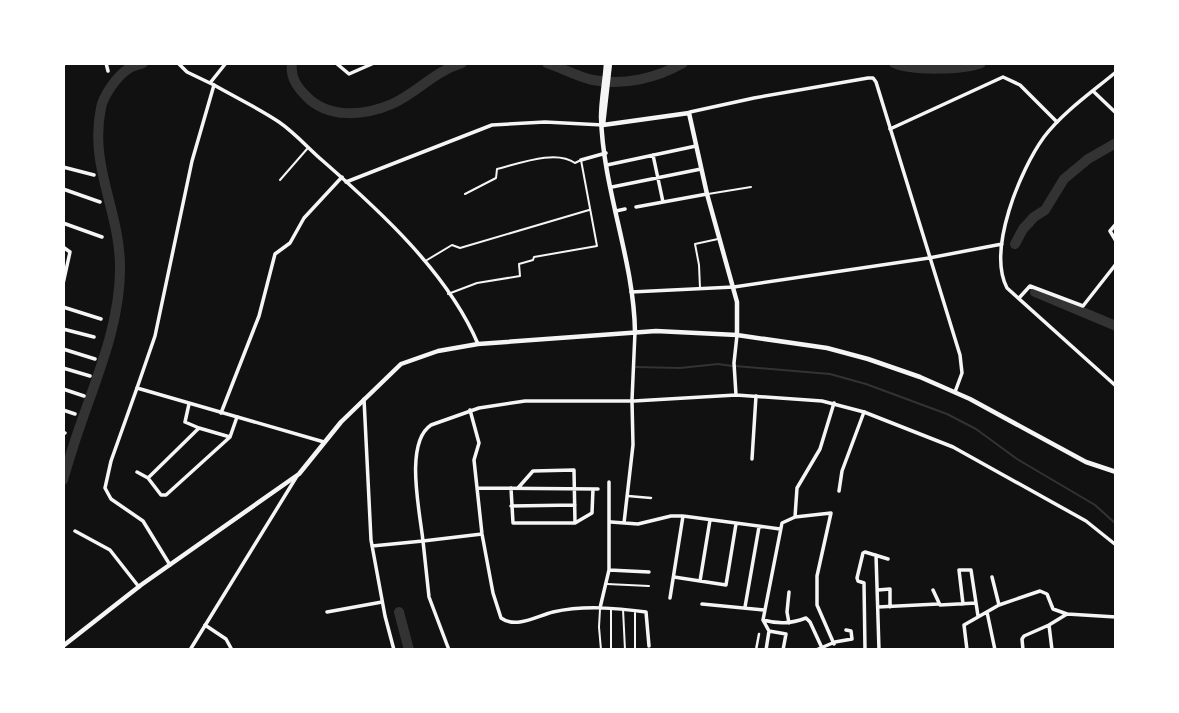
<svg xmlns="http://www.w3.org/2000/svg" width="1179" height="713" viewBox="0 0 1179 713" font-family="Inter,sans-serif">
	<rect width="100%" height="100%" fill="#111"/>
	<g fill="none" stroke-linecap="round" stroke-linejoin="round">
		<!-- stream -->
		<path stroke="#333" stroke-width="2" d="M735,366L830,374L866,384L947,414L976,429L1017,459L1095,505L1116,524
			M636,367L680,368L718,364L732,366"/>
		<!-- river -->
		<path stroke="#333" stroke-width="10" d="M292,63C290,77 297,87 306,96C328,119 364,116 392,104C417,93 433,72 462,63
			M547,63C562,68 578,77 593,80C624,86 657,78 683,63
			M894,63C912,71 963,70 981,63
			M1015,244L1023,229L1034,217L1045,210L1064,179L1088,159L1116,143
			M1035,292L1116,326
			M63,480C68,463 73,446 79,429C97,376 121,322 120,265C119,209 89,165 101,108C103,96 117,76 128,69C132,66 138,65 143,63
			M399,612L409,650"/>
		<!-- service -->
		<path stroke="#f5f5f5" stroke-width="2" d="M280,180L307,149
			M708,194L751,187
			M427,260L452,245L460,248L589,210
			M700,288L699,265L695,244L718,239
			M448,294L477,283L520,276L519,264L533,260L534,257L597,246L581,160L575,163C556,149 518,164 497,169L496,178L465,194
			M607,584L649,586
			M600,609L599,627L601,650
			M623,609L625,650
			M635,613V650
			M611,650V609"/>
		<!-- pedestrian -->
		<path stroke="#f5f5f5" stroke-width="2.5" d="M628,496L651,498
			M756,650L759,634"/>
		<!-- minor -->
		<path stroke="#f5f5f5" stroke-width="3.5" d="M106,63L108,71
			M178,63L187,72L214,85
			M336,63L349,74L374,63
			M210,83L226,63
			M1093,91L1116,113
			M890,129L1003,77L1020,85L1057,122
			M653,155L663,202
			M581,160L606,153
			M607,165L696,146
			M63,167L94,175
			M612,187L701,169
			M63,189L100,202
			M636,207L707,194
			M616,211L625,209
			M63,223L102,237
			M63,247L70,252L63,284
			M1019,298L1030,286L1083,306L1116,264
			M63,307L101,319
			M63,329L94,337
			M63,349L95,359
			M63,368L90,376
			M137,388L111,461L105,488L111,499L143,521L170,565
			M63,389L84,396
			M189,404L185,422L199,428
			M63,410L75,414
			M470,410L479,443L474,460L482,534L493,593L501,618C516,629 537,616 553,612C584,605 616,608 646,612L649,646
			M221,413L259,316L275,254L290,243L304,218L342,177
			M63,432L65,433
			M752,459L756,396
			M137,472L148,478L161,495H166L230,437L237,417
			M148,478L199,428L230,437
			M477,488L598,489
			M511,488L513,523H575L592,513L593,489
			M518,488L533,471L574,470L575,523
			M839,491L842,471L864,412
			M511,506L575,505
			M795,517L797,488L820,449L834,403
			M611,522L638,524L671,516H683L780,529
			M624,523L633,445L632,401
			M75,531L110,550L139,587
			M876,555L879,650
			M609,570L649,572
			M674,577L726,585L736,524
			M992,577L999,605
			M700,581L710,520
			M878,590L890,589V607
			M933,590L940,605L976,603
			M670,598L683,516
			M702,604L764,610
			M963,604L959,570H971L978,616
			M745,607L759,527
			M878,607L938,604
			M600,608L609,570V482
			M327,612L382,602
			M987,612L995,650
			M763,620L782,523L795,517L831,513L817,576V605L834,644
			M763,620C778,624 790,624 806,618L810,622L822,648
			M763,620L769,631L786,634L783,650
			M789,623L787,612L789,592
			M205,625L226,639L232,650
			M1049,625L1052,650
			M449,650L429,597L423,541L482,534
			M766,650L769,631
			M816,650L835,642L852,639L851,631L846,630
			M865,650L864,583L858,581L857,578L863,553L865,552L888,559
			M967,650L964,625L999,605L1040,591L1047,594L1053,609L1067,614
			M1023,650L1022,639L1024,636L1049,625L1067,614L1116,617"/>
		<!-- tertiary -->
		<path stroke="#f5f5f5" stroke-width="3.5" d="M63,67L64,63
			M1116,72C1092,92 1063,112 1044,137C1020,170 987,250 1007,288L1116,386
			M690,112L754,98L868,78H873L876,82L960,355L962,373L955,392
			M346,182L492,125L545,122L603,125
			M1116,224L1110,231L1116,241
			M631,292L734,287L929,258L1002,244
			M736,395L734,363L737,335
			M364,399L371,540L385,616L394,650
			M632,400L635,332
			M324,442L137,388L155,336L192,161L214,85C235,97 258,108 279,122C295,133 309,149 323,161C380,211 448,273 478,344
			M372,546L423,541C420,512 404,443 431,425L479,408L525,401H634L736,395L822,401L864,412L953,447L1086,521L1116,545
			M190,650L297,476"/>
		<!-- secondary -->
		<path stroke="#f5f5f5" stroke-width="4.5" d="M606,63C605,81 601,100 601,117C603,190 634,260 635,332
			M603,125L689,113L707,194L737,302V335
			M603,125L610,63
			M63,646L141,585L299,474L341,422L401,364L438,351L478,344L656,331L737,335L827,348L868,359L920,377L970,399L1086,462L1116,472"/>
	</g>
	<!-- border -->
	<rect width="1179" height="713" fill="none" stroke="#ffffff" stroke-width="130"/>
</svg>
